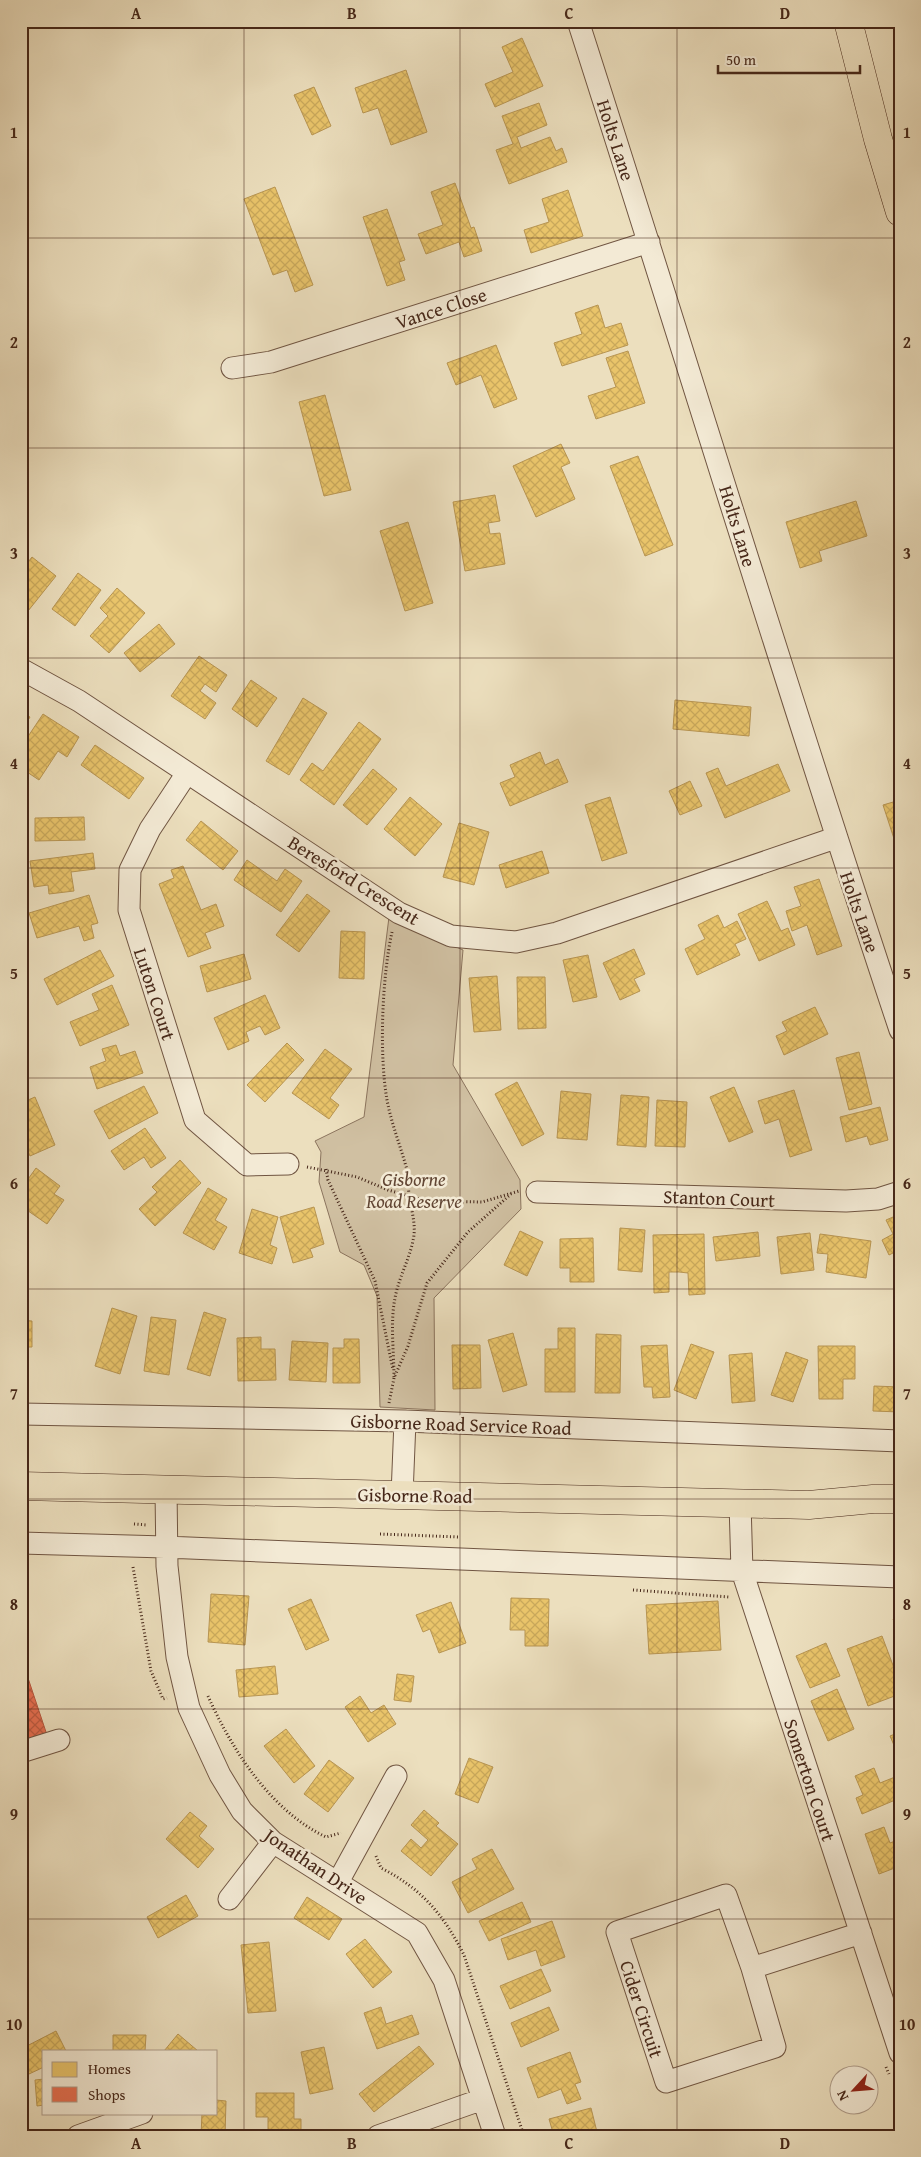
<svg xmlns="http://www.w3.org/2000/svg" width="921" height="2157" viewBox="0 0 921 2157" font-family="'Gentium Book Plus',serif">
	<defs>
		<pattern id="homes-cross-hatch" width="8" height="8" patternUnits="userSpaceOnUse" patternTransform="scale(1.25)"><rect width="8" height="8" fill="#e9c46a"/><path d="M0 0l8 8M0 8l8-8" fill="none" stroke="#c9a85b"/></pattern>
		<pattern id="shops-cross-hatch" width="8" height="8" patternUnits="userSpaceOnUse" patternTransform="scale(1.25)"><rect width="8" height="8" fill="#e76f51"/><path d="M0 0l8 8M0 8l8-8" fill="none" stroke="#bd5b42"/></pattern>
	</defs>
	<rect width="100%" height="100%" fill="#ecdfbe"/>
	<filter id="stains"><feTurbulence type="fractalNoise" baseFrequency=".004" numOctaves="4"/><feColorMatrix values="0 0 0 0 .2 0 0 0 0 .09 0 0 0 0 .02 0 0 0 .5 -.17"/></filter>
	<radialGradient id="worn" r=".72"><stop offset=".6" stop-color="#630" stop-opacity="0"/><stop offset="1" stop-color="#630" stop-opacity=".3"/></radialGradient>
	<!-- park -->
	<path fill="#d0c0a2" stroke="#8b745e" d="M389,917L463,950L453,1065L520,1180L521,1209L434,1298L435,1410L380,1407L377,1296L364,1265L340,1252L319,1182L321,1152L315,1141L364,1117Z"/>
	<!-- homes -->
	<path fill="url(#homes-cross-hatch)" stroke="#b89552" d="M522,38L543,86L495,107L485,84L513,72L502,47Z
		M406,70L427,132L391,145L378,108L363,113L355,88Z
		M314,87L331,126L312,135L294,95Z
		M539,103L547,125L517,137L521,148L550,137L556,151L562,148L567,162L509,184L496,150L513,144L502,116Z
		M455,183L471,228L474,227L482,251L464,257L459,242L426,254L418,234L443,225L431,192Z
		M275,187L313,285L295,292L287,270L273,275L244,199Z
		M568,190L583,236L531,253L524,230L549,222L542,199Z
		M387,209L405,260L399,262L405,280L387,286L363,217Z
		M598,305L605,328L621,323L628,345L562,366L554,343L582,334L575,313Z
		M496,345L517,399L494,408L481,375L456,385L447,363Z
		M628,351L645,403L596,419L588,396L616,387L606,358Z
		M325,395L351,490L324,496L299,402Z
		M561,444L570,463L561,467L575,499L536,517L513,466Z
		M638,456L673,545L645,556L610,466Z
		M495,495L500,521L488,523L490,534L500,533L505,564L465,571L453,502Z
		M856,501L867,536L819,551L822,561L800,568L786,522Z
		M408,522L433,603L405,611L380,531Z
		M32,557L56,576L28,611L21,606V571Z
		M78,573L101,590L75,626L52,609Z
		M117,588L145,613L109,653L90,636L108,616L100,608Z
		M159,624L175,644L140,672L124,653Z
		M199,656L227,675L216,692L205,684L200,691L216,703L205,719L171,696Z
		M251,680L277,698L257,727L232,709Z
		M303,698L327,713L289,775L266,761Z
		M675,700L751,707L749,736L673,729Z
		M21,712L30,717L21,732Z
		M43,714L79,737L67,757L58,751L39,780L21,768V747Z
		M359,722L381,739L334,805L300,780L312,763L323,771Z
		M95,745L144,778L129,799L81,765Z
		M540,752L545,765L558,759L568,782L510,806L500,783L515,777L510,765Z
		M778,764L790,791L725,818L706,773L718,768L726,786Z
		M373,769L397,789L367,825L343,805Z
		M690,781L702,806L680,815L669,791Z
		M410,797L442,824L415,856L384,829Z
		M610,797L627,853L602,861L585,805Z
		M900,800V857L883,805Z
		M84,817L85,840L35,841V818Z
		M201,821L238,851L223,870L186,840Z
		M459,823L489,832L474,885L443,877Z
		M542,851L549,873L506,888L499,865Z
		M93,853L95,869L71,872L74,891L49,894L48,885L34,887L30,861Z
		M247,860L277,881L285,869L302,881L281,912L234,880Z
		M183,866L201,910L216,904L224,926L205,933L211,948L188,957L159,884L174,878L171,870Z
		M819,879L842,946L817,955L807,925L792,931L786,911L801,906L794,887Z
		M307,894L330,911L299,952L276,935Z
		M89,895L98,923L91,925L94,938L84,941L79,926L37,938L29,913Z
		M767,901L781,931L788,928L795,945L759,961L738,914Z
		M718,915L724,928L737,921L746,939L735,944L740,955L697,975L685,949L705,939L698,925Z
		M341,931L365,932L364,979L339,978Z
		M634,949L645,974L634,979L640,991L620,1000L603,963Z
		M100,950L114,976L57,1005L44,979Z
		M244,954L251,979L207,992L200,966Z
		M588,955L597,997L573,1002L563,960Z
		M497,976L501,1030L474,1032L469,978Z
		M517,977H545L546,1028L518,1029Z
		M112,985L129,1025L80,1046L70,1022L99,1010L92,994Z
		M265,995L280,1028L265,1035L260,1026L246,1032L249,1041L228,1050L214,1018Z
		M815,1007L828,1034L784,1055L776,1036L787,1031L782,1022Z
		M287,1043L304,1060L265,1102L247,1085Z
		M116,1045L120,1056L135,1051L143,1073L97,1089L90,1067L106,1061L102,1049Z
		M325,1049L352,1069L330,1098L339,1105L329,1119L292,1093Z
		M859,1052L872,1104L849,1110L836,1058Z
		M517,1082L544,1134L522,1146L495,1094Z
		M144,1086L158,1113L109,1139L94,1111Z
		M734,1087L753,1132L729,1142L710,1097Z
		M794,1090L812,1150L790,1157L779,1119L765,1124L758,1101Z
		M561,1091L591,1094L587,1140L557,1138Z
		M621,1095L649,1097L646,1147L617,1145Z
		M35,1097L55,1145L30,1156L21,1136V1103Z
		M657,1100L687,1102L685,1147L655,1146Z
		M880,1107L888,1140L870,1145L867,1136L846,1142L840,1117Z
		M145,1128L166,1158L151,1168L144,1157L124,1170L111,1151Z
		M180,1160L201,1183L155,1226L139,1209L157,1192L152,1187Z
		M36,1168L60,1186L54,1194L64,1200L47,1224L21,1206V1189Z
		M208,1188L227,1199L215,1220L227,1227L214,1250L183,1233Z
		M314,1207L324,1244L310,1249L313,1257L293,1263L280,1217Z
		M252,1209L278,1217L270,1245L277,1248L272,1264L239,1253Z
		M900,1214V1257L897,1251L889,1255L882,1240L893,1234L886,1220Z
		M620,1228L645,1230L642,1272L618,1270Z
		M520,1231L543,1242L527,1276L504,1265Z
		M758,1232L760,1256L716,1261L713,1237Z
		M810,1233L814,1270L781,1274L777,1237Z
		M704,1234L705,1294L689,1295L688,1273L679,1272H669V1292L654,1293L653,1235Z
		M820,1234L871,1241L866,1278L826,1272L828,1254L817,1253Z
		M593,1238L594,1282H570V1268H560V1239Z
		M112,1308L137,1316L120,1374L95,1366Z
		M204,1312L226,1319L210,1376L187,1369Z
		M151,1317L176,1320L169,1375L144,1371Z
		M21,1320L32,1321V1347H25V1369H21Z
		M558,1328H575V1392H545V1349H558Z
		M513,1333L527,1385L503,1392L488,1340Z
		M596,1334L621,1335L620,1393H595Z
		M261,1337V1349H275L276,1380L238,1381L237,1338Z
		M344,1339H359L360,1383H333V1348H344Z
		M292,1341L328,1343L326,1382L289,1380Z
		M691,1344L714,1352L696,1399L674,1390Z
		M452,1345H480L481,1388L453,1389Z
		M667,1345L670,1397L653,1398L652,1387H644L641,1346Z
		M818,1346H855V1379H843V1399H819Z
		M786,1352L808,1360L793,1402L771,1395Z
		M752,1353L755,1401L732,1403L729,1355Z
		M874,1386L900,1387V1412L873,1411Z
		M211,1594L249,1596L245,1645L208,1642Z
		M511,1598L549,1599L548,1646H525V1630H510Z
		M311,1599L329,1640L306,1650L288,1609Z
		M718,1601L721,1650L649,1654L646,1605Z
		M451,1602L466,1643L439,1653L430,1629L423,1632L416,1615Z
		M900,1616V1635L893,1619Z
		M882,1636L900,1684V1694L868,1706L847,1649Z
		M826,1643L840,1676L810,1688L796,1656Z
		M275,1666L278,1694L239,1697L236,1670Z
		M397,1674L414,1676L411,1702L394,1700Z
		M837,1689L854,1729L828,1741L811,1701Z
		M360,1696L371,1713L384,1705L396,1724L368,1742L345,1707Z
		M286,1729L315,1766L294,1783L264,1746Z
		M900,1732V1759L890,1736Z
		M469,1758L493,1767L478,1803L455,1794Z
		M329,1760L354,1778L328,1812L304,1794Z
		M874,1768L880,1783L900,1775V1798L862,1814L856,1798L863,1795L855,1776Z
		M424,1810L439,1823L436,1826L458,1844L431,1876L401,1851L411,1839L421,1848L428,1840L411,1825Z
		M190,1812L207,1826L199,1836L214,1849L198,1868L166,1839Z
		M884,1827L890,1843L900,1839V1866L879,1874L865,1834Z
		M21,1834L27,1848L21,1850Z
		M492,1849L514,1889L468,1913L452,1882L477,1869L472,1859Z
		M186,1895L198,1916L158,1938L147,1917Z
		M307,1897L342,1919L329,1940L294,1918Z
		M522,1902L531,1922L489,1941L479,1921Z
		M552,1921L565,1957L541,1966L536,1950L508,1960L501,1939Z
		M365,1939L392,1972L373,1988L346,1954Z
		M269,1942L276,2011L248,2013L241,1945Z
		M541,1969L551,1991L510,2009L500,1986Z
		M381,2007L386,2024L412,2015L419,2034L377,2049L364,2013Z
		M549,2007L559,2030L521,2047L511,2023Z
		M56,2031L66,2051H44V2067L29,2074L21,2059V2049Z
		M178,2034L198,2051H164Z
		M113,2035H146L145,2051H113Z
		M419,2046L434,2064L374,2112L359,2094Z
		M324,2047L333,2089L310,2094L301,2052Z
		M570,2052L581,2082L575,2084L581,2099L567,2104L561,2089L538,2098L527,2068Z
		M44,2079V2105L37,2106L35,2080Z
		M256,2093H294V2119H301V2136H268V2117H256Z
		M216,2100L226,2101L225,2136H201L202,2113H216Z
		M591,2108L598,2136H554L549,2119Z"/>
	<!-- shops -->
	<path fill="url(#shops-cross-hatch)" stroke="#b75940" d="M21,1657L47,1735L21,1744Z"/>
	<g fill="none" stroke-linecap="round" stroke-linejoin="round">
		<defs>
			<path id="minor" d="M578,21C686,357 788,695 900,1030
				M232,368L271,362L649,242
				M21,669L79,701L399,913L451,936L516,942L557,933L835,838
				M187,773L150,829L130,870L129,910L195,1120L247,1165L288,1164
				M537,1192L846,1201L878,1199L900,1192
				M21,1414L405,1421L900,1441
				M166,1489L167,1566L177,1657L189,1708L220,1775L242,1811L273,1842L417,1933L444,1980L495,2136
				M402,1495L405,1421
				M740,1503L742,1571L900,2053
				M21,1543L165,1547L900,1577
				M21,1752L59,1740
				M338,1882L396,1776
				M229,1899L273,1842
				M752,1968L775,2047L666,2082L617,1932L726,1895L752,1968L861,1933
				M78,2136L142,2113
				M378,2136L483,2099"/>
			<path id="major" d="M21,1486L809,1505L873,1499H900"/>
			<path id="highway" d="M848,21L878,139L900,212"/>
		</defs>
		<!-- minor casing -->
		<use href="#minor" stroke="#705542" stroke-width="23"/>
		<!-- major casing -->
		<use href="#major" stroke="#462719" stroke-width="29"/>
		<!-- highway casing -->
		<use href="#highway" stroke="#462719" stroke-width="29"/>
		<!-- path -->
		<path stroke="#462719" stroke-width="3" stroke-dasharray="1 2.5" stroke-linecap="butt" d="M392,932C382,978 379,1054 387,1100C392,1127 403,1152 409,1178C406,1197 416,1216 414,1235C411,1257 399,1276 395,1298C390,1323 394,1352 394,1378
			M307,1167L357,1177L388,1190L427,1201L482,1202L519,1191
			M326,1169L328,1180L375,1281L393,1370
			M389,1403L394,1378L408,1346L427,1283L468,1232L511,1194
			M134,1524L147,1525
			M380,1534L459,1537
			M133,1567L151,1671L163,1699L167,1698
			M633,1590L729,1597
			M208,1696C232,1750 271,1811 326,1837L341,1833
			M376,1856L381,1868C421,1888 444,1915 464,1955L524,2136
			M886,2067L889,2074
			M21,2125L25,2136"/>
		<!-- minor -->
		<use href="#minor" stroke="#f3ead5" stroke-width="21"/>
		<!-- major -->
		<use href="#major" stroke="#ecdfbe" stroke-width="28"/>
		<!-- highway -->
		<use href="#highway" stroke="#ecdfbe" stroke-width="28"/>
	</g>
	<!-- grid -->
	<path fill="none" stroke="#462719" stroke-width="1" stroke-opacity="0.55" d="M244,21V2136M460,21V2136M677,21V2136M21,238H900M21,448H900M21,658H900M21,868H900M21,1078H900M21,1289H900M21,1499H900M21,1709H900M21,1919H900"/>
	<g text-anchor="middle" stroke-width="5" stroke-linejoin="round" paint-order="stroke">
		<!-- street labels -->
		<g font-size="19" fill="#462719" stroke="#f3ead5">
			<text transform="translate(616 140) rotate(72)" y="7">Holts Lane</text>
			<text transform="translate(441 308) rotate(-18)" y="7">Vance Close</text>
			<text transform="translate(738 526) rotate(73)" y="7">Holts Lane</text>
			<text transform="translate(354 880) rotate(32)" y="7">Beresford Crescent</text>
			<text transform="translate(860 912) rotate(71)" y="7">Holts Lane</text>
			<text transform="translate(155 994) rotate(72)" y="7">Luton Court</text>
			<text transform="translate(719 1198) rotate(2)" y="7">Stanton Court</text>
			<text transform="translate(461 1424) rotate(2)" y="7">Gisborne Road Service Road</text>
			<text transform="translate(415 1495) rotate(1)" y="7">Gisborne Road</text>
			<text transform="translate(810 1780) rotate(72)" y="7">Somerton Court</text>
			<text transform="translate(316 1866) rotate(34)" y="7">Jonathan Drive</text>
			<text transform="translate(642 2009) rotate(72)" y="7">Cider Circuit</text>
		</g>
		<!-- park labels -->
		<g font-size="19" font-style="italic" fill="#624634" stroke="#f3ead5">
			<text x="414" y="1186">Gisborne<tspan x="414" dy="22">Road Reserve</tspan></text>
		</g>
	</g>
	<!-- margin -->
	<rect width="921" height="2157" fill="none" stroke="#ecdfbe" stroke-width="55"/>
	<!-- legend -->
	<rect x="42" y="2050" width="175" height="65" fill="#f3ead5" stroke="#ae9c8a"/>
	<rect x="52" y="2062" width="25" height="15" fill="#e9c46a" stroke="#ae9c8a"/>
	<text x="88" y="2074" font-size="15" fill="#462719">Homes</text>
	<rect x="52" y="2087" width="25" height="15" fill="#e76f51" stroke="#ae9c8a"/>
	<text x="88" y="2100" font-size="15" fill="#462719">Shops</text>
	<!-- north arrow -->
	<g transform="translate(854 2090) rotate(244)"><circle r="24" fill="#f3ead5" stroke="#ae9c8a"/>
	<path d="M0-4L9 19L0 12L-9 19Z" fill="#8f2418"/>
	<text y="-8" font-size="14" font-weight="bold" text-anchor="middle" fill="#462719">N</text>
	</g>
	<!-- scale -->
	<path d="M718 65v8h142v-8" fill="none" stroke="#462719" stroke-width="2.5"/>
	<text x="726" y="65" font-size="15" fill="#462719" stroke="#f3ead5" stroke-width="4" paint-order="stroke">50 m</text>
	<rect x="28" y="28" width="866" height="2102" fill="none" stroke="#462719" stroke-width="2"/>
	<g font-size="16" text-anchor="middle" font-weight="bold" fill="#462719">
		<text x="136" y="19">A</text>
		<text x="352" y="19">B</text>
		<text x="569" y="19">C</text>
		<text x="785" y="19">D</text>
		<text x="14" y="138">1</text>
		<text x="907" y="138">1</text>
		<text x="14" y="348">2</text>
		<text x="907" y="348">2</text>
		<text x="14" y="559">3</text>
		<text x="907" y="559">3</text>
		<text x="14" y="769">4</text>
		<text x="907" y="769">4</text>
		<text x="14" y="979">5</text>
		<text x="907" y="979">5</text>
		<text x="14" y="1189">6</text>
		<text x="907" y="1189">6</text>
		<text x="14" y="1399">7</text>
		<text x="907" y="1399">7</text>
		<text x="14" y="1610">8</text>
		<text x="907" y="1610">8</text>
		<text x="14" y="1820">9</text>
		<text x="907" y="1820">9</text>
		<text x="14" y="2030">10</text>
		<text x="907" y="2030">10</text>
		<text x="136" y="2149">A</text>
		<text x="352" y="2149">B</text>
		<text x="569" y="2149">C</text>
		<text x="785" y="2149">D</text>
	</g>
	<rect width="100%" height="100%" filter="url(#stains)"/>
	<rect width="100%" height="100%" fill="url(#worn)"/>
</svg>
